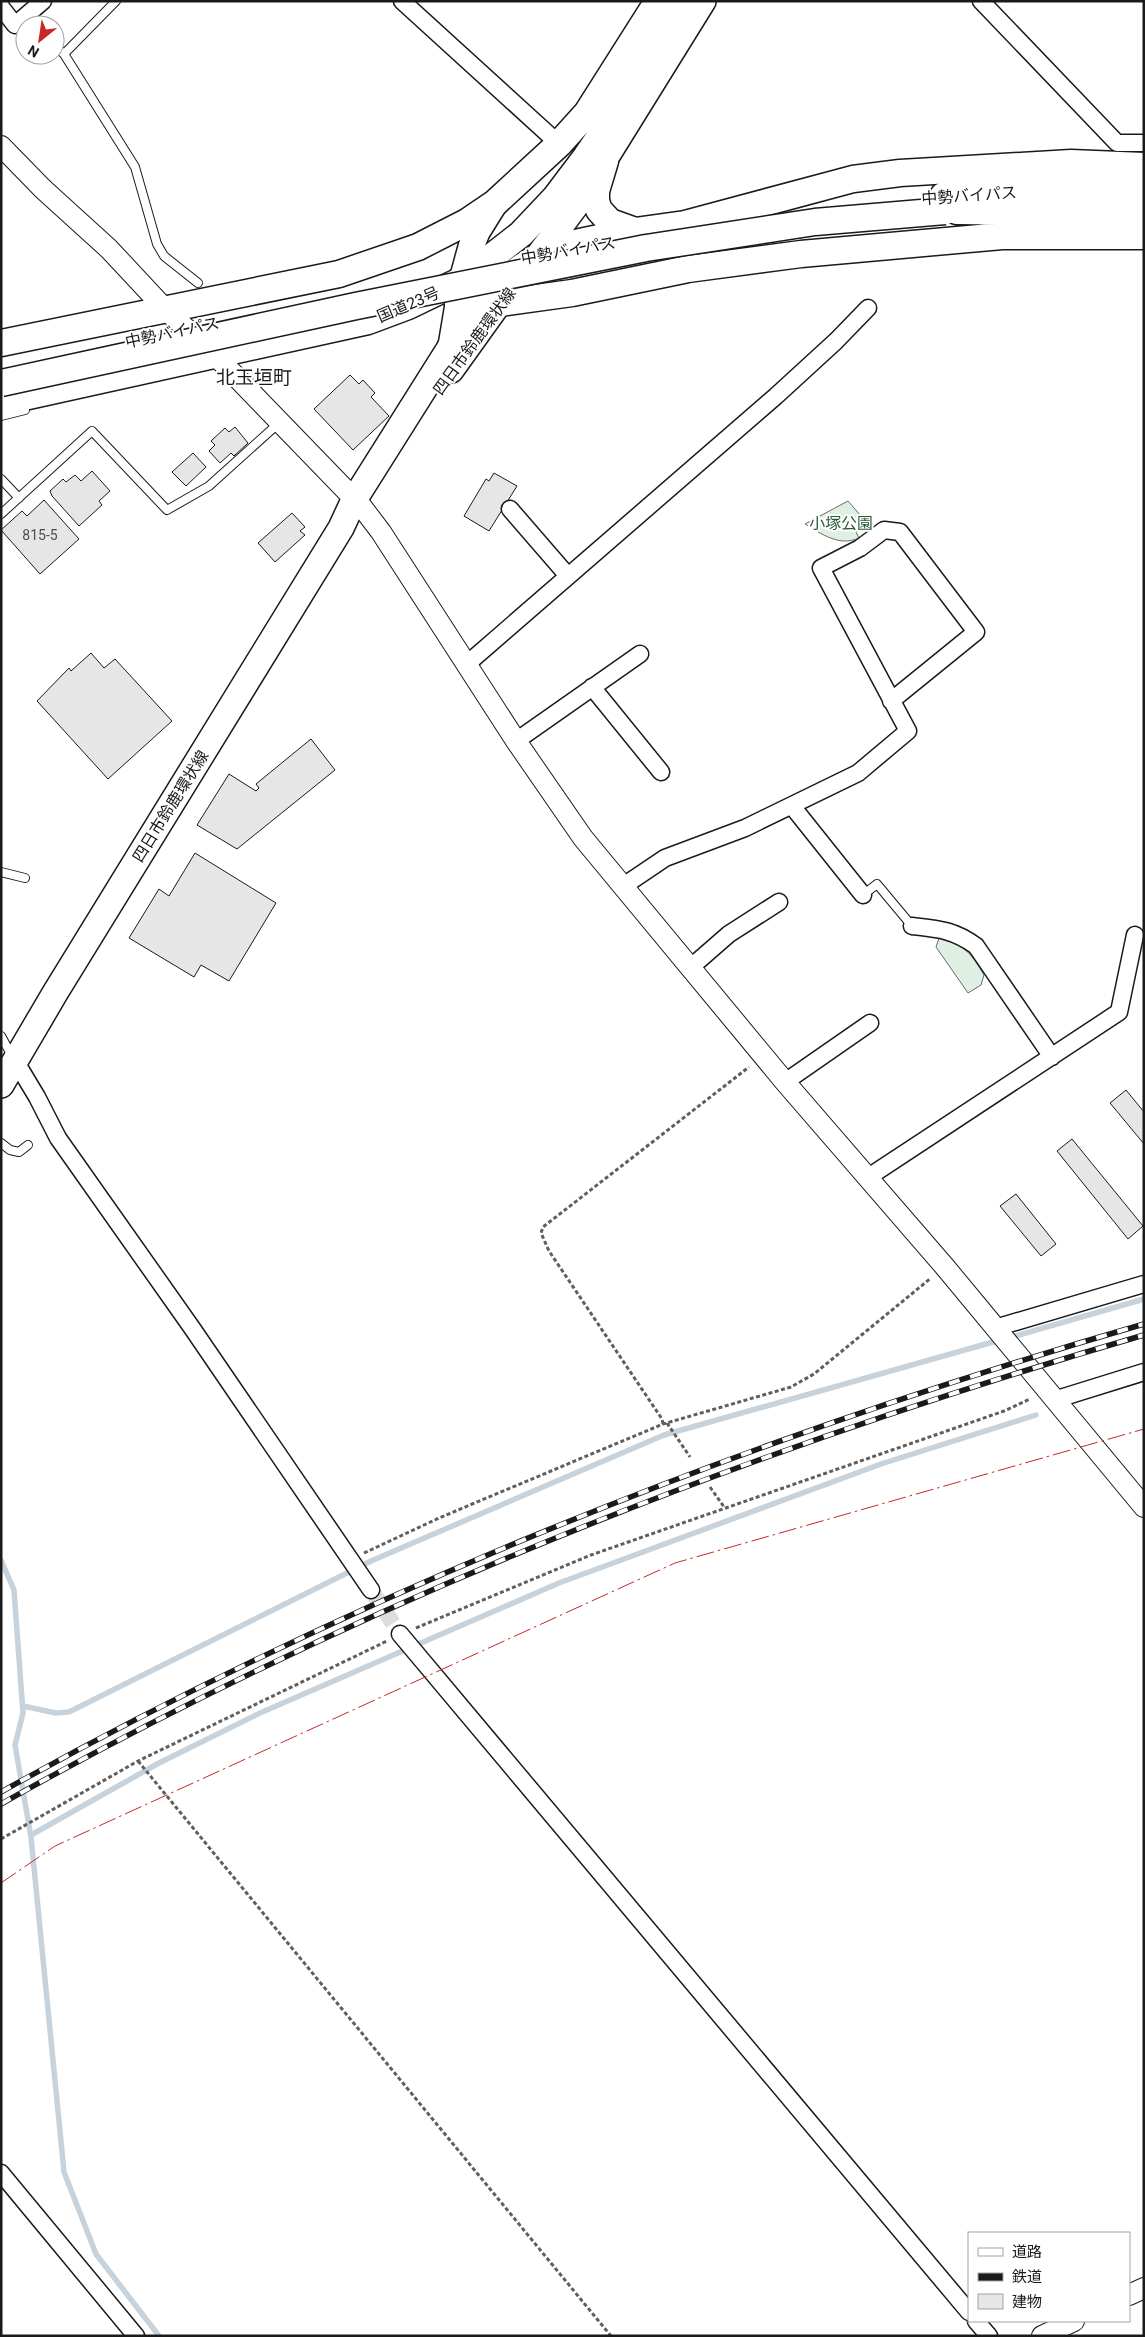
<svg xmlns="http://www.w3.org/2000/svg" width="1145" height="2337" viewBox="0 0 1145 2337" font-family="Roboto,'Noto Sans JP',sans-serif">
	<rect width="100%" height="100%" fill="#fff"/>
	<!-- green -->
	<path fill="#e0efe3" stroke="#6a6a6a" d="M848,501L868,524L856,532L859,538C839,547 822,534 805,524Z
		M939,938C964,944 971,953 984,975L981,985L968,993L936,947Z"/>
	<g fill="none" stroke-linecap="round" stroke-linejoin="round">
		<!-- stream -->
		<path stroke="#c6d2dc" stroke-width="5.5" d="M1009,1338L1144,1299
			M1,1560L14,1590L23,1713L15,1745L31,1837L64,2172L96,2254L159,2336
			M23,1706L56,1713L69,1712L371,1561L664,1435L1000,1340
			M31,1835L159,1763L260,1713L559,1583L881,1464L1036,1415"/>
	</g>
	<!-- building -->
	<path fill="#e6e6e6" stroke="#1a1a1a" d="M350,375L359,384L363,380L375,393L371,397L389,416L353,450L314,409Z
		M235,427L248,443L234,456L231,453L220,463L209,451L215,445L211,441L225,428L229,432Z
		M193,453L206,467L186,486L172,472Z
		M92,471L110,491L99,501L102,505L79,526L52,496L50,491L63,479L66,482L75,475L81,481Z
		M494,473L517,486L489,531L464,516L486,479L489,481Z
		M44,500L79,539L40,574L1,530L22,511L27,516Z
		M292,513L305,527L300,531L305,535L275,562L258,543Z
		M91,653L104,668L115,659L172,721L108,779L37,701L69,668L71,671Z
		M311,739L335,770L237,849L197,825L229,774L256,791L259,788L256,784Z
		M195,853L276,903L229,981L201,965L194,977L129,938L159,889L169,896Z
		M1126,1090L1144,1112V1144L1110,1103Z
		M1072,1139L1143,1226L1128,1239L1057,1151Z
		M1016,1194L1056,1244L1041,1256L1000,1206Z"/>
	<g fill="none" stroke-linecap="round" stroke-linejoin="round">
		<!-- minor-tunnel -->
		<path stroke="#ddd" stroke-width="16" stroke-dasharray="16 8" stroke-linecap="butt" d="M371,1590L400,1634"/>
		<defs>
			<path id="service" d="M29,14L38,25
				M55,46L64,54L116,1
				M64,54L135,167L157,244L164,256L198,283
				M1,416L25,410
				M1,479L19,498
				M1,514L92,431L167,510L209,486L280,422
				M1,872L25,878
				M863,895L877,884L912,926
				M1,1036L12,1056
				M1,1143L10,1150L19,1152L28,1145"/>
			<path id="minor" d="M402,1L559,144
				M981,1L1117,143H1144
				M1,7L15,25L43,1
				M510,509L568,576
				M467,664L776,396L836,341L868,308
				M592,687L661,772
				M516,741L640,654
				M792,806L863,895
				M622,887L665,858L745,828L858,773L908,731L821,568L860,548L884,530L900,532L976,632L891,701
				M912,926C939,929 954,930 976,946L1052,1057
				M690,968L729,934L779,902
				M16,1062L37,1097L58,1138L192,1328L371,1590
				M785,1082L870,1023
				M867,1178L1119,1012L1135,935
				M995,1328L1144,1284
				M1054,1400L1144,1372
				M400,1634L969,2312
				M1,2173L136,2336
				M976,2321L989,2336"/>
			<path id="tertiary" d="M1,146L43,189L109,249L166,310L215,355L362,507L381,532L516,741L583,838L785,1082L945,1267L1144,1507
				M1129,2295L1144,2288
				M1042,2336L1074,2321"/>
			<path id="primary" d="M533,263L577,204L703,1
				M451,370L499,303
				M1,1085L55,993L341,528L354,500L451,346L462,280L471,247L477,232L495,203"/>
			<path id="trunk" d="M605,161L596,191V201L599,210L610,222L635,231L685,224L853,179L900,173L1071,163L1144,166
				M943,196L1072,188L1144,190
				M957,211L1144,213
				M458,303H500L572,293L688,269L801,254L1002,236H1144
				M1,343L339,274L418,247L467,222L495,203L559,144L587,113L658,1
				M451,346C479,303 515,260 567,245C589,239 612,236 635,231
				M1,402L368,321L408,306L462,280L521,234L555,198L586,157L626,99L685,1"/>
		</defs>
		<!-- service casing -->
		<use href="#service" stroke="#1a1a1a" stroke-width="10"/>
		<!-- minor casing -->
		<use href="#minor" stroke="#1a1a1a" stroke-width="19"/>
		<!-- tertiary casing -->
		<use href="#tertiary" stroke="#1a1a1a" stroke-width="22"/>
		<!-- primary casing -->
		<use href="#primary" stroke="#1a1a1a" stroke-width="28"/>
		<!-- trunk casing -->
		<use href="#trunk" stroke="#1a1a1a" stroke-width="29"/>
		<!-- path -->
		<path stroke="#5f5f5f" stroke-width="3" stroke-dasharray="4 2.5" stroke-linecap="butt" d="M667,1423L690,1457
			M663,1424L662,1419L549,1251L541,1233L543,1227L749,1067
			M710,1487L724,1507
			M364,1553L439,1518L663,1424L791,1387L814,1374L931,1278
			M416,1628L591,1555L1004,1411L1030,1399
			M138,1761L611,2336
			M1,1839L138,1761L387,1641"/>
		<!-- service -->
		<use href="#service" stroke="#fff" stroke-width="8"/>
		<!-- minor -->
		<use href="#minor" stroke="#fff" stroke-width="16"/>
		<!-- tertiary -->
		<use href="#tertiary" stroke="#fff" stroke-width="20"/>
		<!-- primary -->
		<use href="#primary" stroke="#fff" stroke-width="25"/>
		<!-- trunk -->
		<use href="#trunk" stroke="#fff" stroke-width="26"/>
		<defs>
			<path id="rail" d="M1,1792C361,1591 748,1438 1144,1324
				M1,1804C362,1601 747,1450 1144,1335"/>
		</defs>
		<!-- rail casing -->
		<use href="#rail" stroke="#1a1a1a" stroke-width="5.5"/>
		<!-- rail -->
		<use href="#rail" stroke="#fff" stroke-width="4" stroke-dasharray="11" stroke-linecap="butt"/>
		<defs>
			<path id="trunk-bridge" d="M1,383L356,306L646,248L815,222L945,211"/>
		</defs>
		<!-- trunk-bridge casing -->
		<use href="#trunk-bridge" stroke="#1a1a1a" stroke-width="29" stroke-linecap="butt"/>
		<!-- trunk-bridge -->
		<use href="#trunk-bridge" stroke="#fff" stroke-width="26"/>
		<!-- power -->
		<path stroke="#c62828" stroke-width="1" stroke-dasharray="18 4 2.5 4" stroke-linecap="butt" d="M1,1883L55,1846L675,1563L1144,1429"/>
	</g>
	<g text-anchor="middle" stroke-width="4" stroke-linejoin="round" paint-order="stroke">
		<!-- number labels -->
		<g font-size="14" fill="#4d4d4d">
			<text x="40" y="540">815-5</text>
		</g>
		<!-- street labels -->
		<g font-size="16" fill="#1a1a1a" stroke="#fff">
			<text transform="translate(969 195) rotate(-4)" y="6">中勢バイパス</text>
			<text transform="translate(568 250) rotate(-10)" y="6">中勢バイパス</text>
			<text transform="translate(408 304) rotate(-23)" y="6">国道23号</text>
			<text transform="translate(172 332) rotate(-12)" y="6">中勢バイパス</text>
			<text transform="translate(474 341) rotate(-54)" y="6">四日市鈴鹿環状線</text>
			<text transform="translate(170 806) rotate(-58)" y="6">四日市鈴鹿環状線</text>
		</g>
		<!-- park labels -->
		<g font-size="16" fill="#2b5a34" stroke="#fff">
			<text x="841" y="529">小塚公園</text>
		</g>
		<!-- quarter labels -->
		<g font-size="19" fill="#1a1a1a" stroke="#fff">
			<text x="254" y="384">北玉垣町</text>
		</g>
	</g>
	<!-- border -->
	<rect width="1145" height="2337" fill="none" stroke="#1a1a1a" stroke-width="5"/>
	<!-- legend -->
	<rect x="968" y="2232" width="162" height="90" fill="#ffffff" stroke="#a3a3a3"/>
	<rect x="978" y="2248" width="25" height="8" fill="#ffffff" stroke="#a3a3a3"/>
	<text x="1012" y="2257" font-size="15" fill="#1a1a1a">道路</text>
	<rect x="978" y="2273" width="25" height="8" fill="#1a1a1a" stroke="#a3a3a3"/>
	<text x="1012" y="2282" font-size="15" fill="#1a1a1a">鉄道</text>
	<rect x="978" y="2294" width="25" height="15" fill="#e6e6e6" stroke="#a3a3a3"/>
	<text x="1012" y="2307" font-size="15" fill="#1a1a1a">建物</text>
	<!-- north arrow -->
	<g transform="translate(40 40) rotate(210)"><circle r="24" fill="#ffffff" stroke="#a3a3a3"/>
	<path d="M0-4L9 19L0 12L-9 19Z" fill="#c62828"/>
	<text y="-8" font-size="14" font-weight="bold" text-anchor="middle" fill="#1a1a1a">N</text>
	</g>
</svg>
